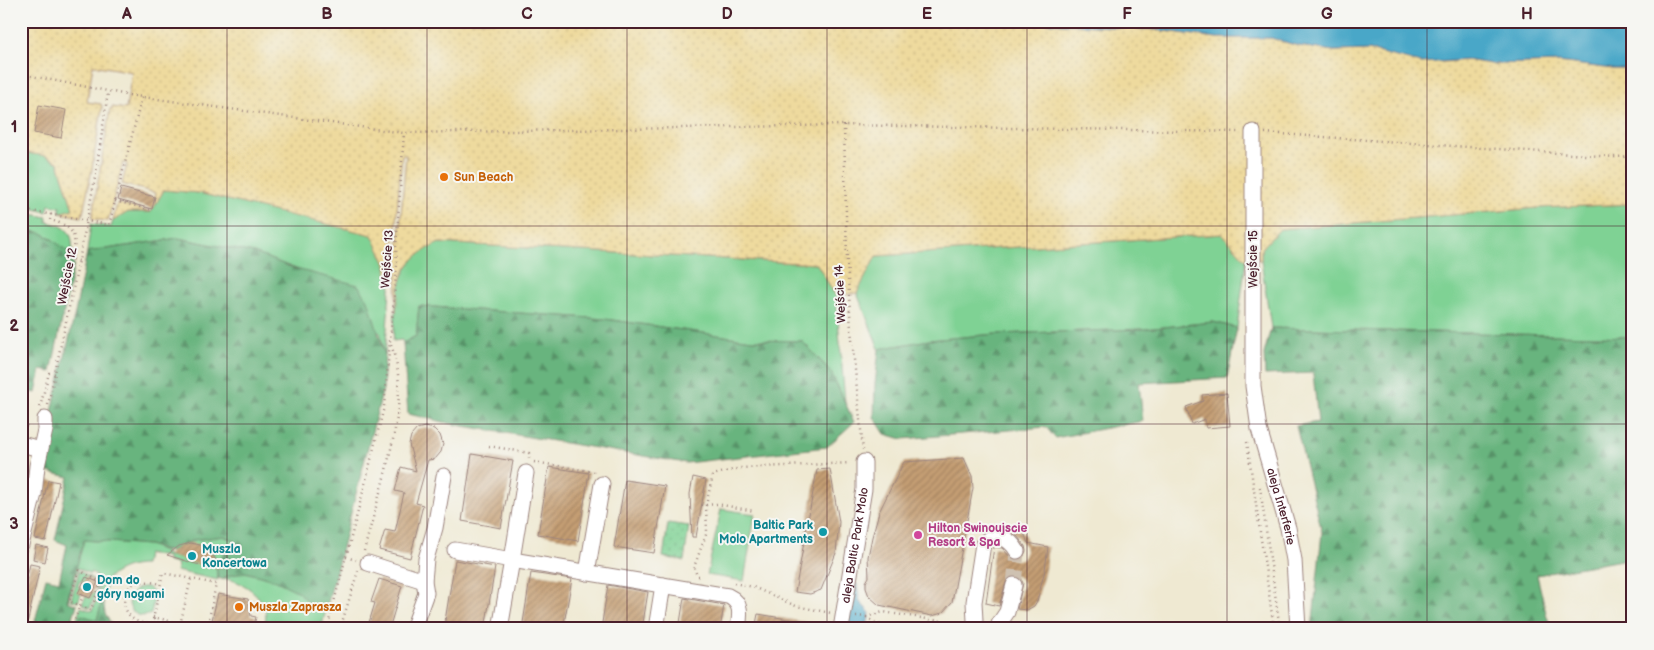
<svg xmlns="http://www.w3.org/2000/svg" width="1654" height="650" viewBox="0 0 1654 650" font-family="'Balsamiq Sans',sans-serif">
	<defs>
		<pattern id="forest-firs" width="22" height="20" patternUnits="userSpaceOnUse" patternTransform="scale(1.25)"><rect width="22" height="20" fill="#67b47e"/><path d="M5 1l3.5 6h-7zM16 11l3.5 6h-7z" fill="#579267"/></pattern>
		<pattern id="sand-dots" width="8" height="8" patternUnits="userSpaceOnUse" patternTransform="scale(1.25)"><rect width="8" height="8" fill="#eeda9e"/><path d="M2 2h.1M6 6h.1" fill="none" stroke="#cebb88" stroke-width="1.8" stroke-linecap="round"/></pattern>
		<pattern id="park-dots" width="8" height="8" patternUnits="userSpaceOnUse" patternTransform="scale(1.25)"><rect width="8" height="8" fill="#7fd294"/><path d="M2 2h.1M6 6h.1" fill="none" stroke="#6fb480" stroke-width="1.8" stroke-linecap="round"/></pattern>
		<pattern id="building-hatch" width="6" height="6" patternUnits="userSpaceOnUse" patternTransform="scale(1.25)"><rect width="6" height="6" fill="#c49e73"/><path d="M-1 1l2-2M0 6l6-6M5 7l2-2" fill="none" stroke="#a1805f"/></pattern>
	</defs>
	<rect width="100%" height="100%" fill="#f6f6f2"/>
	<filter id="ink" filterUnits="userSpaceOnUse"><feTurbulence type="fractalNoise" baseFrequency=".02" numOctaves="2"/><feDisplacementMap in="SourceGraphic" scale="10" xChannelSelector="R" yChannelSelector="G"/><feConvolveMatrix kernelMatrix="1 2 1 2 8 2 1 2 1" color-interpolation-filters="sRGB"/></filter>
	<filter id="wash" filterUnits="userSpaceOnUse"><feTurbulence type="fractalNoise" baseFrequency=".0096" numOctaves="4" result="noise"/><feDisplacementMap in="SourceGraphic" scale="20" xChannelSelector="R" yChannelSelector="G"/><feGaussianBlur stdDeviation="1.12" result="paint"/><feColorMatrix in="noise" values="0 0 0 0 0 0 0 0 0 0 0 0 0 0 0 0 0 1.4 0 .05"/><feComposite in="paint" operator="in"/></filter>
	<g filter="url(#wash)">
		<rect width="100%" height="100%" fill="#efe9d2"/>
		<!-- grass -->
		<path fill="#7fd294" stroke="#647860" d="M21,152L46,156L58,163L73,209L60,213V207L49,205L47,212L21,206Z
			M164,190L199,193L373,235L386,264L387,276L391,277L385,355L380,333L296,269L254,253L178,238L87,252L91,224L111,227L113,221L128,212H151Z
			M1633,204V337L1271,328L1261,260V249L1280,229L1537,208Z
			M21,212L47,217V222C67,226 74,232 72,253C61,249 56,240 45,235C39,231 29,231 21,230Z
			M1223,234L1246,260L1237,328L1213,322L1144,329L996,334L929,340L879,349L857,293L876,256Z
			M439,243L817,264L836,296L845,402L831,372L802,341L752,340L605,319L419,306L416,336L403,343L402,340L393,341C396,309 394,273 422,251C426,248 433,245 439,243Z
			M721,509L755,514L744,581L707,575Z
			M223,536L235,541L226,550L218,562C211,549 202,543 187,544L193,540Z
			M84,540L149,545L166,552V555L216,567L218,580L176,571L178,564L167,562V557L147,554L145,565C130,565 121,569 109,577L97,620L82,616L76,629H73L81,607L92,611L102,581L95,577L96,575L91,572L90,574L78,568L68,602L67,601Z
			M79,571L100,583L90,608L82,604L86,596L90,598L92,593L95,594L97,589L95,588L97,582L86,577L83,582L80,581L78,586L80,588L78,593L81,594L78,602L71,600Z
			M245,572C262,577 282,580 297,591C311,601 306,605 326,610L321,629H253L255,620L265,622C271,600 244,581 226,579L225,577Z
			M141,587H147L155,593L151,614C130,623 119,595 141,587Z"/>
		<!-- forest -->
		<path fill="url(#forest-firs)" stroke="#586a54" d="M21,230C29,231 39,231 45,235C56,240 61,249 72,253L70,255V262L74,264L51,372L41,370L36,393L27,391L22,413Z
			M178,238L254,253L296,269L358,285L368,300L385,355L383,389L326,610L312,606L297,591L272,579L245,572L225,577L224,580L218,578L216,567L222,568L223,565L218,562L235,541L224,536L193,540L170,552L149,545L84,540L67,601L77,605L69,629H40L41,623L35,621L46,578L59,581L67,545L55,540L69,477L48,472L45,474L44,471L56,422L50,420L75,313L87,252Z
			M419,306L605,319L752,340L802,341L831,372L854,422L827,447L686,463L457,425L408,414L403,343L416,336Z
			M1213,322L1237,328L1227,378L1139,383L1143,421L1055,438L1046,427L902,439L885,434L874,417L875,384L879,349L929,340L996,334L1144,329Z
			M1271,328L1633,337V558L1537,575L1546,613L1551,629H1312L1322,532L1296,426L1318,422L1313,373L1265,375L1264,354Z
			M103,598L105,614L114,629H76L81,615L97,620Z"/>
		<!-- sand -->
		<path fill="url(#sand-dots)" stroke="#9c7c64" d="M21,21H754L774,24L826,26L882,21H1019L1158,30L1217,38H1271L1299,46L1334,51L1369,50L1444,62L1467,60L1492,64L1559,62L1613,69H1633V204L1537,208L1280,229L1261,249V260H1246L1222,234L876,256L857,293L836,296L817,264L439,243C403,260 400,275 396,312L397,264L406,155H402L391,277L387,276L386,264L372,235L199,193L164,190L151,212H128L113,221L117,203L151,212L156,193L122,184L127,164L123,163L108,221L92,219L110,109L112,110V107L126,109L132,72L93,65L87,102L101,104L102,108L92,169L82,217L60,213L73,209L58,162L46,156L21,152Z"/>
		<!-- park -->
		<path fill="url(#park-dots)" stroke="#647860" d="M668,523L689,526L684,561L663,557Z"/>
		<!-- water -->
		<path fill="#49a7c8" stroke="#4a637a" d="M754,21H882C840,27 796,28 754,21Z
			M1019,21H1633V69H1613L1559,62L1492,64L1467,60L1421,63L1369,50L1334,51L1299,46L1271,38H1217L1158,30Z
			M855,584H857L860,602L870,613L867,625L859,629H847Z"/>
		<g id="blocks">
			<!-- building -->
			<path fill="url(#building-hatch)" d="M39,105L66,110L61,138L34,133Z
				M121,188L155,197L152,209L118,200Z
				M1227,393L1230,426L1206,428L1205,419L1192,424L1186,407L1203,401L1202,395Z
				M425,427L434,429L440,435L443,444L441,452L435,459L428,460L416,503L423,505L410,558L379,550L385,530L395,532L404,493L395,491L401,467L416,471L409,444L411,436L417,429Z
				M472,454L513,461L501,528L462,521Z
				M964,458L972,476L973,488L952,602L942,613L932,616L879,605L869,596L866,588V582L869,577L868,557L872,537L879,512L904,462Z
				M549,467L589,473L578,541L538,534Z
				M830,469L839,522L836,553L821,590L810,594L795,592L817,470Z
				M693,477L706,480L696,537H692L690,494Z
				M48,480L59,482L46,541L35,539Z
				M625,480L665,486L654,553L614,547Z
				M1001,526L1015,527L1024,533L1028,543L1048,547L1045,570L1037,601L1034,606L1027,610L1017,609L1023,583L1021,579L1016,576H1011L1007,579L999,606L986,603L994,547L1002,548L1012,559L1017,560L1023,558L1026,551L1025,546L1017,536L1010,531L1001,528Z
				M191,543L200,545L209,549L221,568L196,564L167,555L179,546Z
				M36,545L48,548L45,562L33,559Z
				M455,560L495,567L485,629L444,627Z
				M30,564L40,566L26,629H21V604Z
				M531,573L572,579L563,629H522Z
				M86,577L98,582L90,598L78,593Z
				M379,579L402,586L389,629H367L375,603L371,602Z
				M608,585L648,592L642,629H601Z
				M218,594L248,599L251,616L256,617L253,629H210Z
				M684,598L724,605L720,629H679Z
				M758,614L811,623L810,629H755Z"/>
		</g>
	</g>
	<g filter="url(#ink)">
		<use href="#blocks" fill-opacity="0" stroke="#9c847e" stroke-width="1"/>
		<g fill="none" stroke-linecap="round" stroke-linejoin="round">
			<!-- minor-tunnel -->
			<path stroke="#cec1b1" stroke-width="15" stroke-dasharray="15 8" stroke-linecap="butt" d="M1014,585L1017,551"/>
			<defs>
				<g id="minor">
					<path id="s1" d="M1253,132V386L1259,429L1288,528L1294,560L1298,629"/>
					<path d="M21,444L40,449"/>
					<path d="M526,473L512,560L728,596C743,603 740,615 738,629"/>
					<path d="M21,545L34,494L37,466L45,430V419"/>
					<path d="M455,550L512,560L500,629"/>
					<path d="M368,563L424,581"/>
					<path d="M587,573L602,484"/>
					<path d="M975,621L974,602L983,544C994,531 1010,538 1017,551"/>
					<path d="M999,624L1007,612L1014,585"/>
					<path d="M413,629L426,593L424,581L426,559L435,528L444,476"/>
					<path d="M656,629L663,585"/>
					<path id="s2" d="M841,629L864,489V462"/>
				</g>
			</defs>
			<!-- minor casing -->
			<use href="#minor" stroke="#9c847e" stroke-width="17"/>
			<!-- path -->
			<path stroke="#9c847e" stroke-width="2.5" stroke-dasharray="1 4" stroke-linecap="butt" d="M21,74L128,95L404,133L844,125L1240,132
				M844,125L847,261L851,329L863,450
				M1265,133L1615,157L1633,156
				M115,201L152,210
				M21,209L109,225L142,97
				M51,214L50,220C74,226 78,236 72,259L79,261
				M48,405L79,261L96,173L108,92
				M40,407L49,373L56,374
				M21,418L24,420L26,426L31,427
				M1247,442L1274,629
				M489,446L529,453V461
				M534,462L595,472
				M1260,487L1280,629
				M706,505L717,504L754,511
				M364,551C371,524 379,497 386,470C396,428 407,385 390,342
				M346,557L356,560
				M79,570L101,582L91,610L69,601Z
				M699,576H697L694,567L707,532L706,505L713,475L740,468L850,463
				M734,583L753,587L796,606L831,613
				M856,616L866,617L882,626L900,629
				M153,617L203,629
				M866,617L883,612L947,622L952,629
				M154,619L159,629
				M152,625C147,624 141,623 136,621C123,614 119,593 133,584C140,580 153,582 161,584
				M72,629L83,595
				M151,629L163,573L216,584L207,629
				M179,629L191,579
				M327,629L365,484L384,407L397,264L396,247L404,133
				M340,629L358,571"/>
			<!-- minor -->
			<use href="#minor" stroke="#fff" stroke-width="15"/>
		</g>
	</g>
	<!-- grid -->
	<path fill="none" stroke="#4a1f2b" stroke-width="1" stroke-opacity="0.55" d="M227,21V629M427,21V629M627,21V629M827,21V629M1027,21V629M1227,21V629M1427,21V629M21,226H1633M21,424H1633"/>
	<!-- markers -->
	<g fill="#e8710a" stroke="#f6f6f2" stroke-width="2">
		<circle cx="444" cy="177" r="5"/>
		<circle cx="239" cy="607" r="5"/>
	</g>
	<g fill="#0f9aa8" stroke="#f6f6f2" stroke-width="2">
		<circle cx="823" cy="532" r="5"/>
		<circle cx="192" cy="556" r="5"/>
		<circle cx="87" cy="587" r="5"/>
	</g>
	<circle fill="#d1479c" stroke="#f6f6f2" stroke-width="2" cx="918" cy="535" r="5"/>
	<g text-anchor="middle" stroke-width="4" stroke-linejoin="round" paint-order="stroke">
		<!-- food labels -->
		<g font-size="12" font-weight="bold" fill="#c56008" stroke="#f6f6f2" text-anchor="start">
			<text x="454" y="181">Sun Beach</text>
			<text x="249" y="611">Muszla Zaprasza</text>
		</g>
		<!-- street labels -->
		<g font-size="12" fill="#4a1f2b" stroke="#f6f6f2">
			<text transform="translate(387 259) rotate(-86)" y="4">Wejście 13</text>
			<text transform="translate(1253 259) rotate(-90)" y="4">Wejście 15</text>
			<text transform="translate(67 276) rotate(-79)" y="4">Wejście 12</text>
			<text transform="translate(840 294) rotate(-93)" y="4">Wejście 14</text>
			<text dy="4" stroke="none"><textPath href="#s1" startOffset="378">aleja Interferie</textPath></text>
			<text dy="4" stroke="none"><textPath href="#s2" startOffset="85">aleja Baltic Park Molo</textPath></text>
		</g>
		<!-- culture labels -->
		<g font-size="12" font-weight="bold" fill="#0d838f" stroke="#f6f6f2" text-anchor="start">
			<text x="813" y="529" text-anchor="end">Baltic Park<tspan x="813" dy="14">Molo Apartments</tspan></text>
			<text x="202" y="553">Muszla<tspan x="202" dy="14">Koncertowa</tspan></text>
			<text x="97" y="584">Dom do<tspan x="97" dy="14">góry nogami</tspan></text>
		</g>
		<!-- hotel labels -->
		<g font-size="12" font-weight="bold" fill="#b23c85" stroke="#f6f6f2" text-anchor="start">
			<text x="928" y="532">Hilton Swinoujscie<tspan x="928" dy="14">Resort &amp; Spa</tspan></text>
		</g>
	</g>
	<!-- margin -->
	<rect width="1654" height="650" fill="none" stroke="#f6f6f2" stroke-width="55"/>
	<rect x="28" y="28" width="1598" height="594" fill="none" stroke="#4a1f2b" stroke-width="2"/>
	<g font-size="16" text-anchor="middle" font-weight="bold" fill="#4a1f2b">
		<text x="127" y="19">A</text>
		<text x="327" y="19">B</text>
		<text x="527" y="19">C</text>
		<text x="727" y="19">D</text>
		<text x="927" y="19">E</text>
		<text x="1127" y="19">F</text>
		<text x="1327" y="19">G</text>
		<text x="1527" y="19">H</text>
		<text x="14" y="132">1</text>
		<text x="14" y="331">2</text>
		<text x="14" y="529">3</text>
	</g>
</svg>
